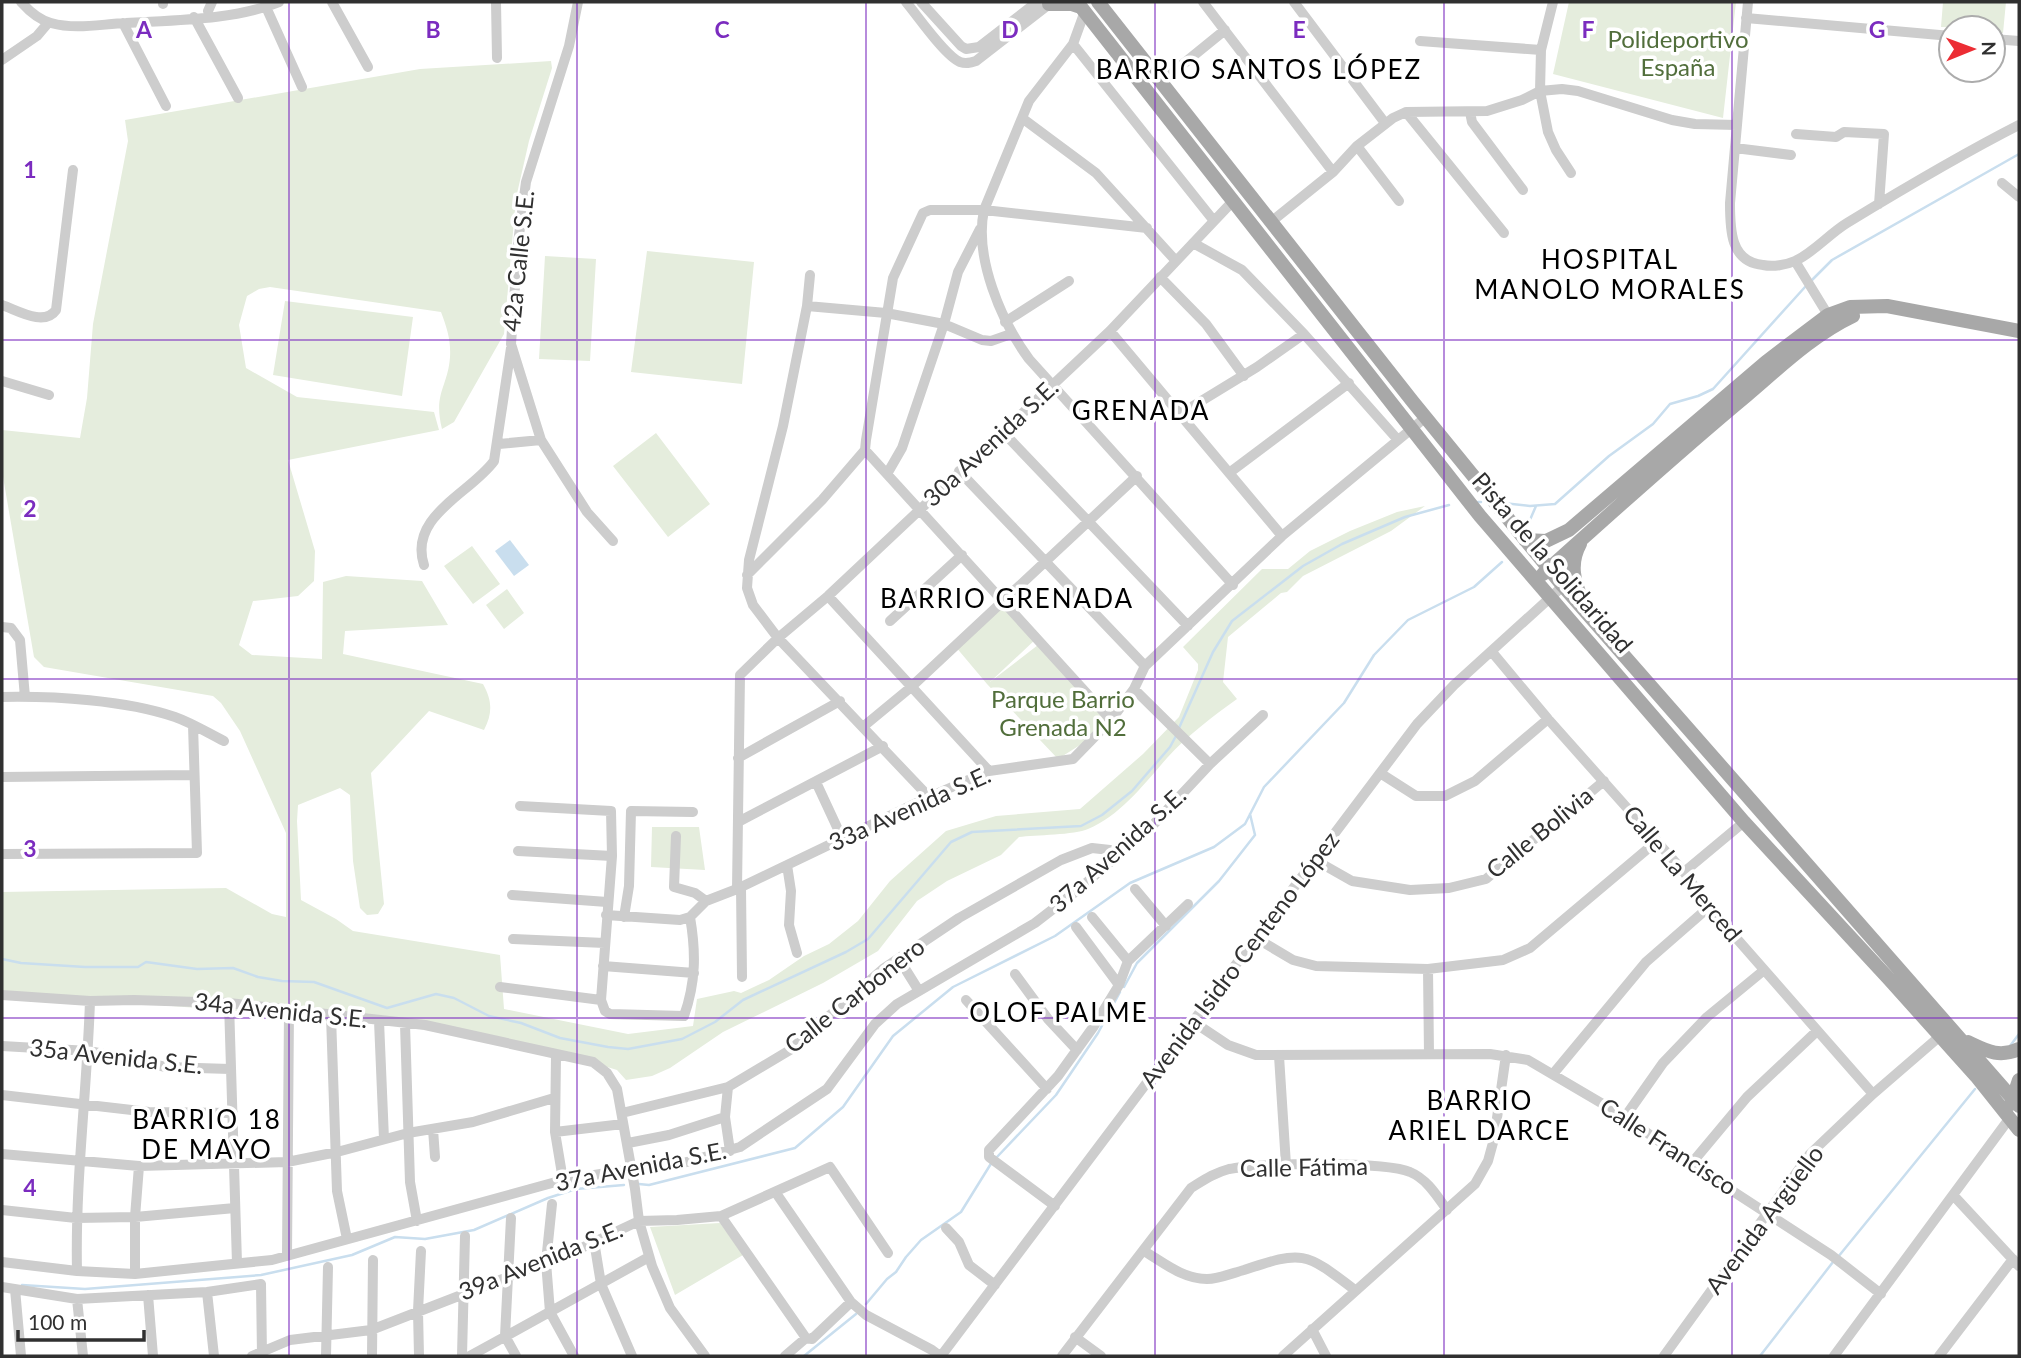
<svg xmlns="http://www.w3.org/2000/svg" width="2021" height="1358" viewBox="0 0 2021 1358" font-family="Lato,sans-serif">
	<rect width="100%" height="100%" fill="#fff"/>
	<!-- green -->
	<path fill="#e5eddd" d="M1569,2H1736L1723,118L1553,74Z
		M1943,2H2006L2003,33L1993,32V28L1941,27Z
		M551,61L552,68L529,141L516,198L504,334L454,422L442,429C433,393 448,387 450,357C451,340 447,328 441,312L270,287L259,289L247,296L239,325L246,368L297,397L434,412L439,430L288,460L315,551L314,581L298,596L253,601L239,645L252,655L322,659L323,582L346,576L422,581L448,625L345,631L343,654L483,684C492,700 493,713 484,730L429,711L371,773L384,904L378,914L367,915L360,908L353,861L350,795L340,788L298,805L297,821L301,900L336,919L353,931L500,955L504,1009L628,1034L693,1026L697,999L734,991L741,993L769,980L804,956L829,944L858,921L890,881L946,831L996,816L1080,809L1143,754L1179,717L1198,670V664L1183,647L1262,569H1288L1310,551L1350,531L1397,512L1425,506L1391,531L1303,576L1287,592L1281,593L1228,637L1223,682L1237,699C1212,717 1188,735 1167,758C1145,783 1120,816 1088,829C1075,835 1035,835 1019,837L1001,855L947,881L917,901L878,951L823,983L723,1032L670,1068L652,1076L626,1080L617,1070L588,1061L379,1021H331L289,1015L132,1003L2,996V892L226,888L272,914L286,917V833L240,731L221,703L213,696L44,667L34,657L2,471V430L80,438L87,398L93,324L128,141L125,120L420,69Z
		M647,251L754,262L742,384L631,372Z
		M545,256L596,259L590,361L539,359Z
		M285,301L413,317L402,396L273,375Z
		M656,433L710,504L668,537L613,466Z
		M472,546L500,584L473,604L444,566Z
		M507,589L524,613L504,629L486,605Z
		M1005,601L1037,638L990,682L1038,645L1124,723L1113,724L1058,759L987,684L955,646Z
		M652,827H699L705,870L651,867Z
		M720,1223L743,1255L675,1295L650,1227Z"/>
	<!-- water -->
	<path fill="#c9deee" d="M510,540L529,565L514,576L495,551Z"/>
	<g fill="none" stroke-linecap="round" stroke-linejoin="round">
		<!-- stream -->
		<path stroke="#c9deee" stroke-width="2.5" d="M1812,280L1832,260L2019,154
			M1478,502H1481
			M1503,503L1530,506L1555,504L1609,456L1653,424L1670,404L1698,396L1713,389L1805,287
			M1526,529L1536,506
			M1179,728L1213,652L1232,621L1303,566L1342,544L1405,517L1449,505
			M2,959L21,963L85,967H138L146,962L197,969L233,968L258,977L282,981L314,982L387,1008L436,994L454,998L489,1016L521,1023L560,1038L608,1047L628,1049L682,1039L715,1022L743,1000L846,952L868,939L951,842L972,832L1081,826L1102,815L1132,791L1170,747L1177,734
			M1124,987L1137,963L1219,881L1255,835L1250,814
			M2010,1046L2019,1034
			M997,1157L1056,1095L1098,1033L1120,992
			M639,1184L649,1185L795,1148L843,1107L893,1036L953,987L1055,936L1130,883L1214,847L1245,824L1264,787L1344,703L1374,655L1408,620L1474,587L1502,562
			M1838,1257L1975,1089
			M22,1285L85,1289L261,1275L352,1255L395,1237L425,1239L474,1230L548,1198L576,1189L624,1185
			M866,1304L887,1279L896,1272L906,1257L921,1240L961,1212L992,1162
			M804,1356L856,1314
			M1760,1356L1833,1262"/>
		<!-- minor -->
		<path stroke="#cdcdcd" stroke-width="10" d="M21,2C29,11 39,20 51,23C76,30 101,24 126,23C174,20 235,20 279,2
			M163,2V4
			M332,2L368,67
			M496,2L497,58
			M578,2L569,46L526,182L518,243L511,344L541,440L587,512L613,541
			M906,2C917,15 945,56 960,62C966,64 970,63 976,61L1052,2
			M921,2L961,46L966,49L979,47L1037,2
			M1203,2L1333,172
			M1294,2L1385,123
			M1553,2L1541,50L1540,91L1548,132L1556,150L1571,173
			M1748,2L1730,203C1730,229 1730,262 1763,265C1773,267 1786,265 1795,261C1813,253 1829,234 1847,223C1903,189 1960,155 2019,125
			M266,7L302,87
			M208,11L212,2
			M1085,11L1073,44L1029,101L984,210C974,257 1001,321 1029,359L1233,585
			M194,17L238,98
			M1746,18L1951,36
			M123,23L166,106
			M1993,39L2019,41
			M1420,41L1541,50
			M1073,44L1214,221
			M2,60L37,36L48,23
			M1161,82L1225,30
			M1406,112L1504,233
			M1470,112L1472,122L1523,190
			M1022,118L1096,173L1176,261
			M1796,134L1836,137L1844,132L1884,134L1879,204
			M1357,146L1399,201
			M1735,148L1791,155
			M2002,183L2019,197
			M1272,221L1333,172L1357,146L1393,118L1406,112L1487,111L1522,100L1540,91L1562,89L1578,91L1672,120L1695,124L1737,125
			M1193,243L1242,270L1304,334L1398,440
			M1795,261L1828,315
			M810,275L807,306L886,313L944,324L982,340L991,341L1011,334
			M1160,277L1206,324L1244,376
			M2,305C17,310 44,327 56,310L73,170
			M807,306L783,426L749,560L747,588L753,605L778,638L929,797
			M1005,322L1069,281
			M1110,331L1282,536
			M2,381L49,395
			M1180,414L1257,367L1304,334
			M1002,431L1188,626
			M499,444L541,440
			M959,471L1145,666
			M1229,473L1349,383
			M887,474L902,448L944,324L958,272L980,229
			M424,565C408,516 471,493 494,461L511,348
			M747,575L822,500L865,450
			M828,596L989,771
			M890,621L962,555
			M2,627L11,628L20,640L25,697
			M1492,652L1548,719L1684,872L1709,907L1873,1094
			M2,697C55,696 125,700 175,717C192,723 208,733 224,741
			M1111,720L865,450L866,440L893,278L923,213L930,210H984L1147,228
			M864,726L910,688L1137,476
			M738,758L840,701
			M1210,764L1263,715
			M1380,773L1416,796H1445L1475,781L1548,719
			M2,777L193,775
			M816,782L842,838
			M520,806L611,811L612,856L601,1000L605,1011L610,1014L684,1016C696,982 696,952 690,917
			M738,822L883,746
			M676,836L674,887L695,893L706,901
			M518,851L612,856
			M2,854L197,853L193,725
			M1315,860L1352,881L1410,890L1449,888L1486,879L1604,781
			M787,865L791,891L789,925L797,953
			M1684,872L1744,822
			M741,887L742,977
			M737,889L740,675L778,638L828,596L1110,331L1233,201
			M1135,889L1166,926
			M512,895L607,902
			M606,915L680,920L690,917L706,901L737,889L929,797L989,771L1073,759L1111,720L1134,689L1145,666L1282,536L1426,417
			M624,917L629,886L631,811L693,812
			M1092,917L1128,961
			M1076,927L1119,985
			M1256,938L1293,960L1316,966L1428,969L1503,960L1530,948L1657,841
			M513,939L605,943
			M899,959L919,991
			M603,966L694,973
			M1428,969L1429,1054
			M1015,974L1048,1019L1077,1050
			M500,987L601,1000
			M2,995L90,1001L134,1000L229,1003L425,1025L593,1062L607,1073L617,1089L635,1189L639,1221L652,1266L670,1308L705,1356
			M966,1000L1047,1089
			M229,1003L237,1263
			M331,1016L337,1191L347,1239
			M379,1021L384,1139
			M1192,1021L1228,1045L1256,1055L1490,1054L1528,1060L1625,1117L1691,1164L1831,1255L1881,1294
			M405,1024L410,1182L417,1221
			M2,1046L89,1051L166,1067L230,1069
			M556,1056L555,1132L563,1180
			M1279,1056L1286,1165
			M1553,1074L1646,962L1709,907
			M728,1087L725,1117L730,1151
			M2,1095L149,1112L233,1113
			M622,1113L728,1087L790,1050L883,969L959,918L1061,860L1092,848L1110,850L1118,855
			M1625,1117L1663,1063L1707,1017L1763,971
			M433,1129L435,1157
			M555,1132L623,1124
			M628,1143L669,1135L725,1117
			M2,1154L139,1166L287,1162L337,1152L408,1133L473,1122L554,1098
			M1691,1164L1747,1097L1817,1031
			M776,1193L851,1302L866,1315L932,1350L940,1356
			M1954,1196L2019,1266
			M552,1204L546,1262L550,1312L574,1356
			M1055,1206L989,1157V1150L1058,1076L1094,1026L1119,985L1128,961L1188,904
			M2,1210L76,1218L135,1217L235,1208
			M721,1216L806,1338
			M511,1218L505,1336L516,1356
			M946,1228L959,1242L969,1265L995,1285
			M594,1241L601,1284L632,1356
			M1144,1251C1164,1263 1183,1279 1207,1279C1218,1279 1233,1273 1244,1270C1304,1250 1305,1252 1355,1290
			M287,1256L289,1010
			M2,1262L77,1271L135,1274L272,1260L563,1180L632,1169L676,1165L740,1147L827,1089L875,1024L897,1004L1035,923L1079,889L1152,826L1210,764L1134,689
			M77,1271C75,1181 87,1091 90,1001
			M135,1274V1217L139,1166
			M2,1287L77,1299L207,1292L261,1284L262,1356
			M15,1289L21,1356
			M207,1292L214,1356
			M148,1295L153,1356
			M77,1299L83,1356
			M1312,1329L1326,1356
			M1075,1337L1101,1356
			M252,1356L290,1340L371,1330L575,1251L639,1221L677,1220L721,1216L830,1167L888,1253
			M326,1356L328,1267
			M372,1356L373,1260
			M419,1356L418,1311L421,1251
			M462,1356L465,1236
			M470,1356L649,1257
			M785,1356L806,1338L812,1339L851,1302
			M941,1356L1417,724L1454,685L1563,586
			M1062,1356L1191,1188C1204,1180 1214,1173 1229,1169C1257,1163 1387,1161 1410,1172C1427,1179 1437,1196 1447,1210
			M1283,1356L1475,1184L1488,1161L1494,1139L1506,1055
			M1664,1356L1810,1154L1873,1094L1939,1037
			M1834,1356L2009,1119
			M1939,1356L2013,1259"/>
		<!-- major -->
		<path stroke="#a8a8a8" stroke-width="14" d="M1077,2L1480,516L1744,822L1889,979L1976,1076L2019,1130
			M1098,2L1413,402L1563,586L2019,1106
			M1049,4H1072L1081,7
			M1525,540L1546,541L1569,530L1766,362L1828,315L1850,307L1887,306L2019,331
			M1580,544C1569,564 1574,582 1583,602
			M1543,574C1610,514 1677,453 1747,395C1780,367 1813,335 1853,316
			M1968,1042C1987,1051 1999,1058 2019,1049
			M2011,1104L2019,1080"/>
	</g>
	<!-- grid -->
	<path fill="none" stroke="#7b2cbf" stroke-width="2" stroke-opacity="0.55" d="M289,2V1356M577,2V1356M866,2V1356M1155,2V1356M1444,2V1356M1732,2V1356M2,340H2019M2,679H2019M2,1018H2019"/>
	<g text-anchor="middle" stroke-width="7" stroke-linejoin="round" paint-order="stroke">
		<!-- park labels -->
		<g font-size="24" fill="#516e3b" stroke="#fff">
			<text x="1678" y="48">Polideportivo<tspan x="1678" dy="28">España</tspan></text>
			<text x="1063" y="708">Parque Barrio<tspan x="1063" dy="28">Grenada N2</tspan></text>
		</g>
		<!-- street labels -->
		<g font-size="24" fill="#303030" stroke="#fff">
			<text transform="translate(519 261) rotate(-84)" y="8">42a Calle S.E.</text>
			<text transform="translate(991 443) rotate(-43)" y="8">30a Avenida S.E.</text>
			<text transform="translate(1552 563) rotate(49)" y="8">Pista de la Solidaridad</text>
			<text transform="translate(910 809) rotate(-24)" y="8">33a Avenida S.E.</text>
			<text transform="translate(1540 833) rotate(-39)" y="8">Calle Bolivia</text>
			<text transform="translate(1118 850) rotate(-42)" y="8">37a Avenida S.E.</text>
			<text transform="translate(1682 874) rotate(50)" y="8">Calle La Merced</text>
			<text transform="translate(1240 960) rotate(-53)" y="8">Avenida Isidro Centeno López</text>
			<text transform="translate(855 996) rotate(-38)" y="8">Calle Carbonero</text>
			<text transform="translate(281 1011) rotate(6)" y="8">34a Avenida S.E.</text>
			<text transform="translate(116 1057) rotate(6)" y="8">35a Avenida S.E.</text>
			<text transform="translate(1668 1147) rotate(33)" y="8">Calle Francisco</text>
			<text transform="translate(641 1167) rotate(-11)" y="8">37a Avenida S.E.</text>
			<text transform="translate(1304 1168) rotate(-1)" y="8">Calle Fátima</text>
			<text transform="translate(1765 1220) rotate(-53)" y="8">Avenida Argüello</text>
			<text transform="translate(541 1261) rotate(-22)" y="8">39a Avenida S.E.</text>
		</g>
		<!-- neighbourhood labels -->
		<g font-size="26" letter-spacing="2" fill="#000" stroke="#fff">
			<text x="1259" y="79">BARRIO SANTOS LÓPEZ</text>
			<text x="1610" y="269">HOSPITAL<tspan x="1610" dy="30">MANOLO MORALES</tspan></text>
			<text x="1141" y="420">GRENADA</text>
			<text x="1007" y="608">BARRIO GRENADA</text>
			<text x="1059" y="1022">OLOF PALME</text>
			<text x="1480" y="1110">BARRIO<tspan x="1480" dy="30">ARIEL DARCE</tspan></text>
			<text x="207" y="1129">BARRIO 18<tspan x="207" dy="30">DE MAYO</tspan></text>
		</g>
	</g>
	<g font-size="23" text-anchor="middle" font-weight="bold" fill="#7b2cbf" stroke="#fff" stroke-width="7" stroke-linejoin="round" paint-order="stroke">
		<text x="144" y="38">A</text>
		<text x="433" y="38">B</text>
		<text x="722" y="38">C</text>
		<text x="1010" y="38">D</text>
		<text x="1299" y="38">E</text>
		<text x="1588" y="38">F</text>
		<text x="1877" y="38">G</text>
		<text x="30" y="178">1</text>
		<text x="30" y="517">2</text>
		<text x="30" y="857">3</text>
		<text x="30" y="1196">4</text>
	</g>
	<!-- border -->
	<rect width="2021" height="1358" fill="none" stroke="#303030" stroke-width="7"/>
	<!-- north arrow -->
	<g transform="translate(1972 49) rotate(89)"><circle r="33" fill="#ffffff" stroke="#acacac" stroke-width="2"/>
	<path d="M0-5L12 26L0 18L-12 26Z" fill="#ec2d34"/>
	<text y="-10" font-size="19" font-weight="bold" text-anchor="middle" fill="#303030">N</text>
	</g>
	<!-- scale -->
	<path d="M18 1330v10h126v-10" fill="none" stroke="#303030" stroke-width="3.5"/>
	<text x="28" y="1330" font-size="21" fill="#303030" stroke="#ffffff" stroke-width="5" paint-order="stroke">100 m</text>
</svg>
